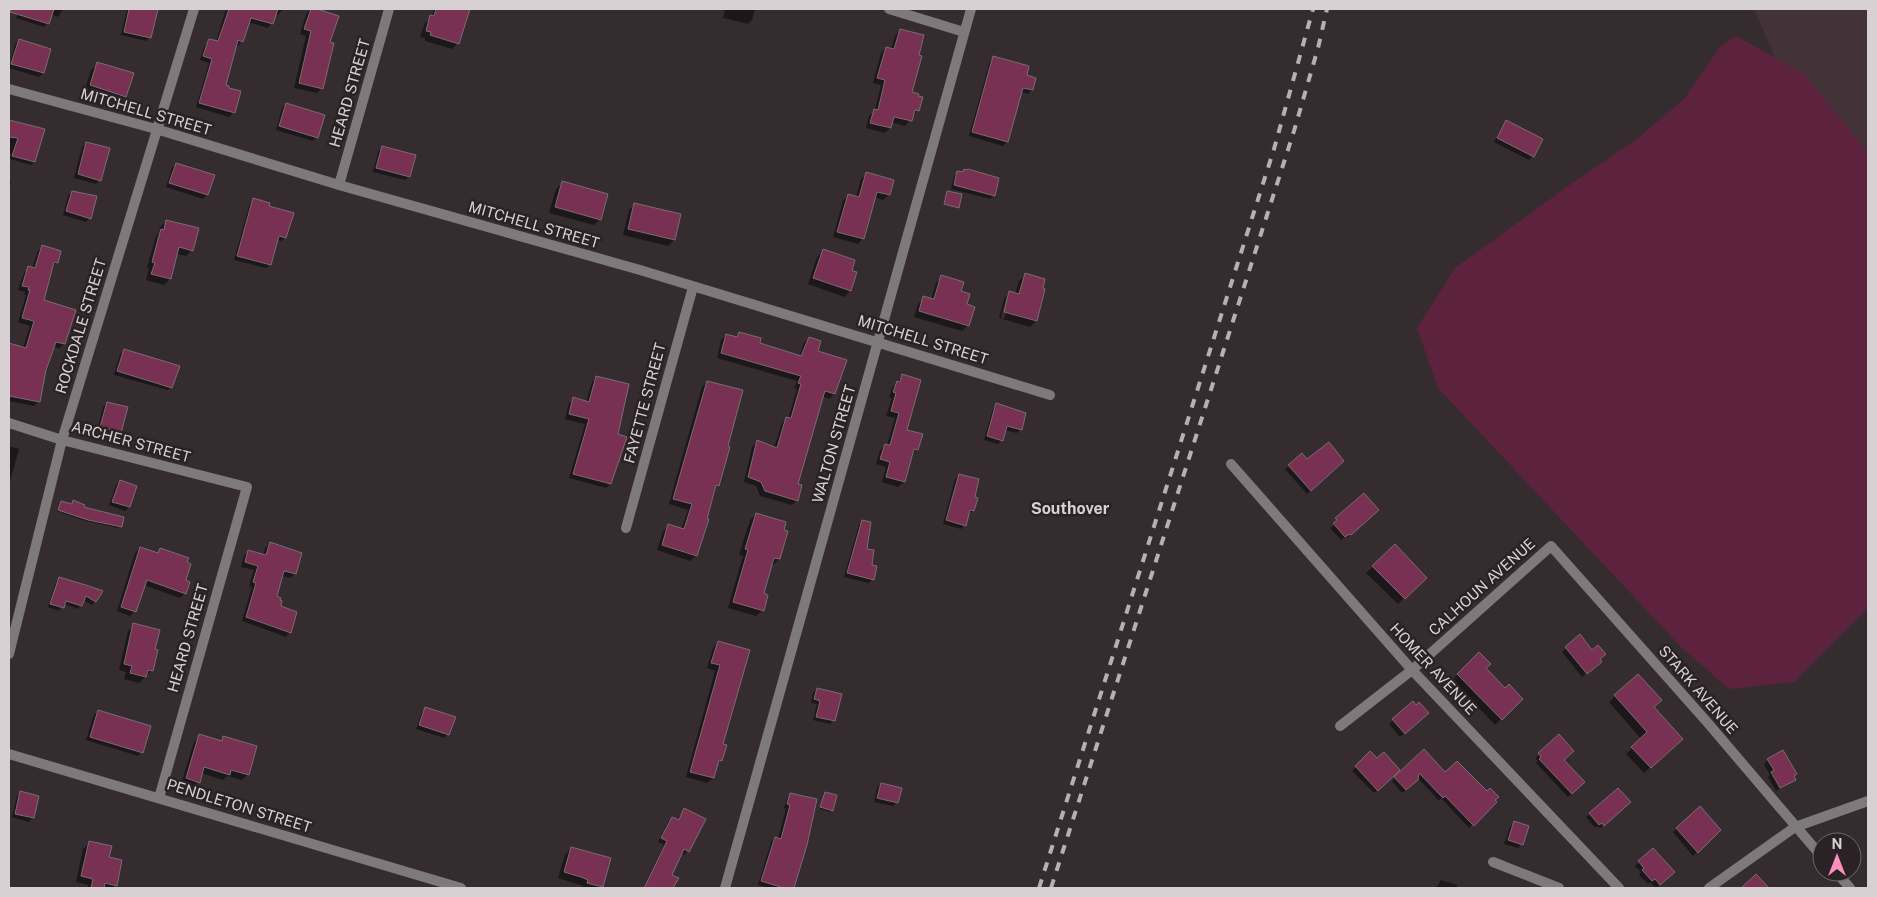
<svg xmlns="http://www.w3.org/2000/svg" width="1877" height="897" viewBox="0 0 1877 897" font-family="'Public Sans',sans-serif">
	<rect width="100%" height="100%" fill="#352c2f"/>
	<!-- built -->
	<path fill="#433339" d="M1754,9H1868V156L1777,62Z"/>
	<!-- green -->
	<path fill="#5d233e" d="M1736,36L1804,74L1868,152V608L1794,682L1729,689L1682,648L1438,388L1417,328L1455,268L1568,186L1637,139L1684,99L1720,47Z"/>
	<!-- shadow -->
	<path fill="#0007" fill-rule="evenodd" d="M19,9H63L58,17L51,14L48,23L44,27L16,18Z
		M127,9H157L150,37L146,41L121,35Z
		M226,9H283L278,15L275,14L272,23L268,28L248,22L242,41L238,46L236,45L225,86L227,89L240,92L233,113L229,117L196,107L209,63L200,60L204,47L210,40L216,42Z
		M311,9L337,16L328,43L322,88L317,93L294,88L306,36L300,34L306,14Z
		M434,9H468L458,43L452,49L425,41V38L420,37L425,23L432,17Z
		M725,9H755L752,20L748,24L723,18Z
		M900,30L911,93L917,97L918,110L905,126L891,122L890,128L885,133L866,128L869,116L875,110L881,85L873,83L881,53L886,48L891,49L895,36Z
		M19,40L50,49L43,73L39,77L9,68L15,44Z
		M994,57L1025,76L1032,90L1028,94L1021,92L1007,142L1003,146L969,136L990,61Z
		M98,64L125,97L119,103L84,92L91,70Z
		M286,104L317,137L313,141L276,130L282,108Z
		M1506,121L1533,156L1529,160L1494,142Z
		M9,122L43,130L34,162L31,165L10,159L11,154L9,153Z
		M86,143L100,180L96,184L74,178L82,147Z
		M382,148L409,177L405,180L373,172L378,152Z
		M176,164L213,176L207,195L203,199L166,187L172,168Z
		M964,171L994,195L990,199L951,189L954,176L958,172L962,173Z
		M867,174L889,195L883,200L874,197L863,238L858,244L833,237L843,201L848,195L856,197L861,179Z
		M9,180L11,181L9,192Z
		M562,183L600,219L594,225L549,213L556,189Z
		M72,192L90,218L86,222L63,215L68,196Z
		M254,199L268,207L285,238L281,241L277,240L270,265L266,268L234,260L250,203Z
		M635,204L674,240L668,246L623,235L629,210Z
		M167,221L192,250L186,256L176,254L170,279L164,285L146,280L149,269L147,268L156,236L159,233L160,227Z
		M42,246L56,263L52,267L43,301L64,344L59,348L53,347L45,369L39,401L34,406L9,401V344L23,348L30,326L18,322L26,295L24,294L25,292L18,290L24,273L28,268L32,269L38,251Z
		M823,251L850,271L856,273L850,291L844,297L808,284L817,257Z
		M1025,275L1036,321L1030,327L999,318L1004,299L1010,293L1015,294L1019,281ZM1006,298H1009L1004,319L1001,318Z
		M942,277L960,292L965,305L968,325L962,331L914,317L918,304L924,298L931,300L936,283Z
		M739,333L758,344L799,357L804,343L809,338L834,394L829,399L822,396L796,484L797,500L792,505L760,496L756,486L744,482L752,447L757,442L774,448L782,423L786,418L788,419L797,389L794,388L797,381L717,358L721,340L726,335L735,337Z
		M124,351L171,387L168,390L114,375L120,354Z
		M902,376L905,430L917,449L911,455L904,482L898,487L882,482L886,467L876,464L880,450L887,445L895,418L886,416L892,398L889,397L892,388Z
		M596,377L616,435L610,484L606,488L569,478L585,424L565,419L569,403L574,399L586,403L592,382Z
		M707,382L718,485L714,488L706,520H707L696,556L690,561L657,550L663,531L669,526L681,530L688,510L669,504L702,387Z
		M107,403L120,433L116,436L97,431L103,407Z
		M996,405L1021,429L1017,433L1005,430L1002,440L998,444L984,440L993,409Z
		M9,446L19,449L9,485Z
		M1302,455L1307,460L1342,461L1307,494L1285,469Z
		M959,475L973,511L968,514L965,525L961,529L943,524L955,479Z
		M120,481L136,487L129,507L125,511L109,505L116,485Z
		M1364,494L1374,514L1347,538L1345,537L1341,540L1330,528L1334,525L1332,523Z
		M61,502L71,505L73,502L120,526L119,528L86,521L57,511Z
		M756,514L779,559L773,565L771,564L762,594L763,610L756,616L728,608L743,556L739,555L750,520Z
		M862,522L865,550L871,566L873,579L869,583L844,577L859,525Z
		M270,544L301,553L295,574L290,578L282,576L275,597L290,632L286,637L242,621L252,587L249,586L254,570L241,567L244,556L249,551L263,555L265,548Z
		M1395,546L1425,578L1398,604L1366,573Z
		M140,548L156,554L160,550L185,581V593L180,598L144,585L135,611L130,616L117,611L135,553Z
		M60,578L95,601L92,605L83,600L78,609L64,604L59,611L48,607L56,582Z
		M134,625L153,650L152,670L139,683L124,679L126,672L119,670L128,631Z
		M1580,636L1599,660L1596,665L1582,677L1562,652Z
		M718,642L749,651L722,745L721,760L716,765L713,778L707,783L686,777L715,671L707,668L713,648Z
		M1479,654L1484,668L1505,690L1521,699L1495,725L1452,680Z
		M1638,675L1652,707L1675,745L1644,773L1626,754L1641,739L1609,702Z
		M817,689L834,720L830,724L813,720L817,704L811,703L813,693Z
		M1412,703L1423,716L1400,737L1389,724Z
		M426,708L448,734L444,738L416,729L422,712Z
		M98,711L142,752L138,756L86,740L94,715Z
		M200,736L220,742L224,738L248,774L242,780L227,776L223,780L201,773L198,782L192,788L181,784L194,742Z
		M1559,736L1562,761L1583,782L1568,797L1536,763L1538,761L1535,758Z
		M1424,751L1444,774L1495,802L1469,828L1441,798L1439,801L1418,778L1402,793L1392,781Z
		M1370,753L1377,760L1398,770L1374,793L1352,771Z
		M1768,760L1793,777L1794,779L1776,791L1768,777L1770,775L1764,764Z
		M881,784L897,802L893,806L874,802L877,788Z
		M21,792L38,797L32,818L29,822L12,817L17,796Z
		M825,793L832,810L830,812L820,809Z
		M791,794L815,800L793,888H769L758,885L771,842L775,838L778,839L786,809L784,808L787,798Z
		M1625,806L1600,828L1597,826L1595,828L1586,817L1590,814Z
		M1700,808L1719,830L1693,856L1673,832Z
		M684,810L688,851L684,855L681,853L671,875L677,878L672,888H643L664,845L658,842L668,822L672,818L677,821Z
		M1514,823L1522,844L1518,848L1504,844L1510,827Z
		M90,843L108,858L116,885L112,888H87L88,885L76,882L83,849Z
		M571,848L610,859L601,888H582L583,886L558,878L565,855Z
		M1653,850L1673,872L1656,888L1650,882L1648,884L1639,875L1641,872L1635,866Z
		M1441,880L1457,885V888H1436Z"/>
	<!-- building -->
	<path fill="#793153" stroke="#786d71" d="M11,9H54L49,24L10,12Z
		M129,9H158L151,38L124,32Z
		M229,9H278L273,24L251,18L243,42L238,40L226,85L229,86V88L241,91L235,113L199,103L212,59L203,56L208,41L209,39L218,41Z
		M311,9H317L339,16L330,42L334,43L323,89L299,83L311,31L304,29Z
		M436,9H470L459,44L430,35L431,32L426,31L430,15L434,16Z
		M900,29L924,35L919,55L922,56L912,92L919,94L918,96L923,97L919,111L915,110L912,121L894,117L891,128L870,123L874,109L878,110L885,80L877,78L886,47L894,49Z
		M19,39L51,49L44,73L11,64Z
		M993,56L1029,66L1027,75L1036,78L1033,90L1023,88L1008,142L972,132Z
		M97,62L134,73L126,97L90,85Z
		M286,103L325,115L318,138L279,126Z
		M9,120L45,129L35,162L12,156L18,138L9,137Z
		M1506,120L1543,139L1534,157L1497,138Z
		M86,142L110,148L101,181L78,174Z
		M382,146L416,155L410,177L376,168Z
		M176,163L215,175L208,195L169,183Z
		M964,169L967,170L968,169L999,178L995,196L954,185L957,171L963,172Z
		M866,172L894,180L890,195L877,192L864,239L837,232L848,194L859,197Z
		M562,181L608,194L601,220L555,207Z
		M72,191L97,196L91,219L66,211Z
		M947,191L962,194L959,208L944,204Z
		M253,198L270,203L269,206L294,213L286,238L279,236L271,265L237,256Z
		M634,203L681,214L675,240L628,229Z
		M166,220L199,228L193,251L179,247L171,279L151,274L155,263L152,262L158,239L161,229L164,230Z
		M42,245L61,251L58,263L54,262L44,300L76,310L65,344L56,342L46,370L40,402L9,396V343L26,348L34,321L22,318L30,290H28L29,287L22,286L28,266L35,268Z
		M823,249L855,260L852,271L857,272L851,291L813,278Z
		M1025,273L1045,279L1043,288L1045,289L1037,321L1004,312L1009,291L1019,294Z
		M941,275L964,282L961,291L970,294L967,304L975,307L969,326L919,311L923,296L934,299Z
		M739,332L761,338L760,343L801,356L809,337L821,341L818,351L847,360L835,394L825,391L824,394L798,484L802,485L798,501L765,491L761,482L748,477L757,440L777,448L786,417L791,418L801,384L798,383L801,376L721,353L726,334L737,337Z
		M124,349L180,366L172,388L117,371Z
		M902,374L921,380L907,430L923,434L918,450L914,449L905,482L886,477L890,462L880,459L885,444L890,445L899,413L891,411L896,393L893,392L897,381L900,382Z
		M596,376L629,384L618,434L627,437L611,484L573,474L589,419L569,414L573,397L589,402Z
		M707,381L743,390L728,446L730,447L719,486L716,485L707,519H709L697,556L662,545L668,524L684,529L692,504L673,499Z
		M107,402L128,407L121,433L100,427Z
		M996,403L1026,413L1022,430L1007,426L1003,441L987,436Z
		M1329,442L1344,461L1311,491L1288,465L1302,453L1307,459Z
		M959,474L979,479L975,497L978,498L974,511L970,510L966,526L946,520Z
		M120,480L137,486L130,507L112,502Z
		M1364,493L1379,510L1351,535L1350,534L1345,537L1333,523L1337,520L1335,518Z
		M73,500L85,505L84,507L124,517L122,527L88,520L58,510L61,501L72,504Z
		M756,513L786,522L784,530L788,531L780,559L774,558L764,593L768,595L764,611L733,602L748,550L745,549Z
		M862,520L871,522L867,549L874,550L872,565L877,566L874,580L847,573Z
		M270,542L302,553L296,574L284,571L277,596L281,598L280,600L282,601L281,606L297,612L291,633L246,617L256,583L253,582L258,566L245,562L248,550L266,555Z
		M1395,544L1427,578L1405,599L1372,566Z
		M140,547L158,553L160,548L189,558L187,562L191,564L186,580L190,582L186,594L147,580L136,612L121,607Z
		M59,577L89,586L103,591L96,602L86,596L82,606L66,601L64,608L50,604Z
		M133,623L160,630L155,649L158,650L153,671L148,670L146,677L130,673L132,666L124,664Z
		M1580,634L1592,650L1598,645L1606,654L1600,659L1602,662L1587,674L1565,647Z
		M718,641L750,650L723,744L727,745L722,761L719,760L714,778L690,772L720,665L711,663Z
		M1479,652L1491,664L1486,668L1505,688L1509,684L1523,699L1502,720L1457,674Z
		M1638,674L1662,700L1654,707L1683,739L1651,768L1631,747L1647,732L1614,695Z
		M817,688L842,694L835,721L816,717L820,701L814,699Z
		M1413,701L1416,705L1419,702L1429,713L1405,734L1392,719Z
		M425,707L456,717L449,735L419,725Z
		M98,710L151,726L143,753L90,737Z
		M199,734L222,741L223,736L257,746L249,775L231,770L230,775L204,767L200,783L186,778Z
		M1559,734L1574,751L1564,760L1585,782L1572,794L1539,759L1541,757L1538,753Z
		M1424,749L1445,772L1457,761L1487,791L1490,788L1499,797L1495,800L1497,802L1474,826L1445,796L1443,798L1419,773L1418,780L1406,790L1394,777Z
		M1783,750L1797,774L1794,776L1796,780L1780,788L1771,772L1774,770L1767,759Z
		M1370,751L1377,758L1384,752L1400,770L1378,791L1355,766Z
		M881,783L902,788L898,803L877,798Z
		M1618,788L1631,802L1604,826L1602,823L1599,825L1589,813Z
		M20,791L39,796L34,818L15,814Z
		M825,792L837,795L833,811L820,807Z
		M790,793L817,799L807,845L794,888H784L761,881L775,837L781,839L790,805L787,804Z
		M1700,806L1721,830L1698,853L1676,828Z
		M684,808L706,819L689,852L684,849L672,875L679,878L673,888H644L667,841L661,838L672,817L679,820Z
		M1514,821L1529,826L1523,845L1508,840Z
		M89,841L112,846L109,857L122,860L117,886L105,883L104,888H91L93,879L81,876Z
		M571,847L611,858L603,887L587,883L588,880L581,877L564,872Z
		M1653,848L1675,872L1660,885L1655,879L1652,881L1642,870L1644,868L1638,861Z
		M1756,874L1769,888H1741Z"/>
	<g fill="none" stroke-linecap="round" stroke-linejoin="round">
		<!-- minor -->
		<path stroke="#7e797a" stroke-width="10" d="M889,9L964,32
			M9,89L156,129L339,185L640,270L1050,395
			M339,185L389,9
			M9,423L62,440L247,487L159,798
			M1231,464L1412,670L1619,888
			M626,528L693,287
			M9,654L62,440L194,9
			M1340,726L1412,670L1551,546L1707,722L1822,857
			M9,754L461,888
			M1493,862L1559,888
			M1836,872L1850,888
			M725,888L971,9
			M1709,888L1795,827L1868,801"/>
		<!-- rail -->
		<path stroke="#b7afb1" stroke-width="4" stroke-dasharray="9 9" stroke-linecap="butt" d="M1039,888L1274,149L1313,9
			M1051,888L1294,131L1318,48L1327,9"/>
	</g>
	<g text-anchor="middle" stroke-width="5" stroke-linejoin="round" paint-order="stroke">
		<!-- street labels -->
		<g font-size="15" fill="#d8d1d3" stroke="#2b2225">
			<text transform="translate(350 93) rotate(-74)" y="5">HEARD STREET</text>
			<text transform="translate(146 112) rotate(16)" y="5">MITCHELL STREET</text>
			<text transform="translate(534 225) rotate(16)" y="5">MITCHELL STREET</text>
			<text transform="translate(81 326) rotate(-73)" y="5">ROCKDALE STREET</text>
			<text transform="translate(923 340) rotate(17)" y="5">MITCHELL STREET</text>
			<text transform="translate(645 403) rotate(-75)" y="5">FAYETTE STREET</text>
			<text transform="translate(131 442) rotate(15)" y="5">ARCHER STREET</text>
			<text transform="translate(834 444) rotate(-74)" y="5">WALTON STREET</text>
			<text transform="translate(1482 587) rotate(-42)" y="5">CALHOUN AVENUE</text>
			<text transform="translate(188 638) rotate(-74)" y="5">HEARD STREET</text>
			<text transform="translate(1433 669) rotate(47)" y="5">HOMER AVENUE</text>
			<text transform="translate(1698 690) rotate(49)" y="5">STARK AVENUE</text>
			<text transform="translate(239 806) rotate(17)" y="5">PENDLETON STREET</text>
		</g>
		<!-- neighbourhood labels -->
		<g font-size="16" font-weight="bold" fill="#d8d1d3" stroke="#2b2225">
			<text x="1070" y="514">Southover</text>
		</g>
	</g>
	<!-- border -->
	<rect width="1877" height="897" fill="none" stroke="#d8d1d3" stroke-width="20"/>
	<!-- north arrow -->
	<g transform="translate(1837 857)"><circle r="24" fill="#2b2225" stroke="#70686b"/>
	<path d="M0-4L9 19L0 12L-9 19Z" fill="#fd8ebe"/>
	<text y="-8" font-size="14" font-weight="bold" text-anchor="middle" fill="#d8d1d3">N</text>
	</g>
</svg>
